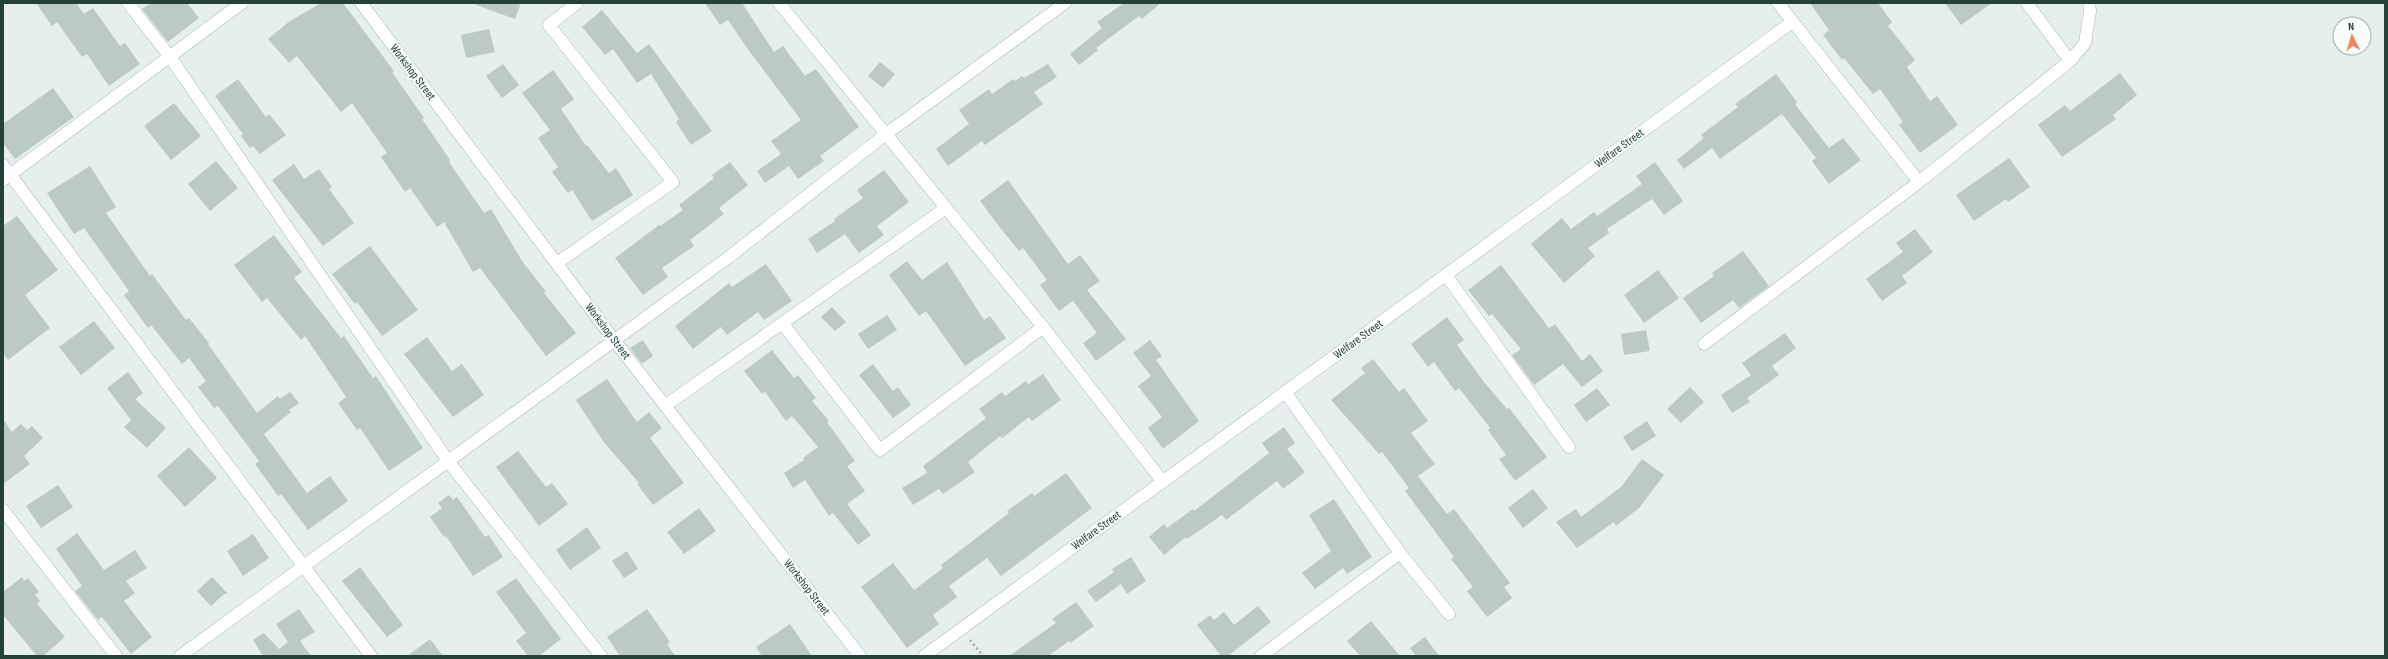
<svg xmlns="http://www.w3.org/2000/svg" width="2388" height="659" viewBox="0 0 2388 659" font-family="'Sofia Sans Condensed',sans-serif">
	<rect width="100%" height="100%" fill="#e6efeb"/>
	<!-- building -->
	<path fill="#bbcac4" d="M36,3H76L84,14L93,8L120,46L125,43L140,64L109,86L87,54L82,57L57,22L52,26Z
		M151,3H187L199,18L168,42L142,9Z
		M321,3H343L394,71L392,72L424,118L422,119L450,160L449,162L484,213L491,209L522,261L546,292L544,293L576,333L546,356L480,268L473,272L444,222L437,227L410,188L405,192L381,157L387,153L352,103L341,112L297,56L289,63L268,39L290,21Z
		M477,3H521L515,19L476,5Z
		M705,3H742L774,52L783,46L805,76L816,69L859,127L820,156L824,161L798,179L789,166L765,183L757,171L781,154L771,141L801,120L747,48L728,20L720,25Z
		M1124,3H1161L1142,19L1139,16L1096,48L1098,50L1079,65L1070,54L1102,28L1097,22Z
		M1810,3H1878L1892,22L1888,26L1915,60L1907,67L1930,101L1937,96L1958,125L1920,153L1899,125L1903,122L1880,89L1873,94L1844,58L1842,60L1823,35L1829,30Z
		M1945,3H1992L1961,25Z
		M602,10L637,53L649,44L712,131L691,145L676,122L679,119L651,74L637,83L613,49L605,55L582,27Z
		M489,29L495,52L466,58L461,35Z
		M880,62L895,74L883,88L868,76Z
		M503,64L519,85L502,98L486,76Z
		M1048,64L1057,77L1034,92L1043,104L985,145L982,141L948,166L936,149L969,124L959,110L989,89L992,94L1013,79L1015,81L1022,76L1024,78Z
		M553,70L574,99L561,109L586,146L587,145L609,173L616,168L633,195L592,221L572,190L568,193L552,172L558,167L538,138L550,130L522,93Z
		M2120,73L2137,95L2113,115L2116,119L2062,157L2038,125L2065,105L2070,111Z
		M1776,74L1797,102L1795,104L1829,148L1843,138L1861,160L1829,184L1812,161L1816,158L1782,114L1720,159L1712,148L1684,169L1677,160L1704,138L1701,135L1738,107L1735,104Z
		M238,79L266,117L269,114L286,135L260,154L253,146L250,148L241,136L243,134L215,96Z
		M53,88L74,117L15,159L3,143V124Z
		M174,103L201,136L171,160L144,126Z
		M2009,158L2030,187L2008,202L2006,199L1974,221L1956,195Z
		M216,161L238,188L210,211L188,184Z
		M730,162L748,185L719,208L724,214L690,240L694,246L662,268L668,277L643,295L615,258L659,225L660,226L683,210L679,205L714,178L712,175Z
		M1655,162L1683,201L1664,215L1652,199L1607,229L1609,233L1588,248L1595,256L1564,283L1531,244L1562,218L1571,229L1594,212L1597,216L1642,184L1636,176Z
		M294,164L304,179L319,169L332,187L329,189L354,223L323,246L272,180Z
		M90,166L116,207L106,213L150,276L152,274L186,320L189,318L209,343L208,344L257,413L278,396L280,399L290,392L299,403L289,410L291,412L264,434L307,493L330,476L348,501L308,530L281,494L278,496L255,464L259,461L218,406L214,408L198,387L206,381L189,358L182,364L151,325L148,328L124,295L129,291L84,228L74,234L47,193Z
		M884,170L909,202L877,226L884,235L859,253L845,234L817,253L808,239L835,221L834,219L863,198L857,190Z
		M1008,180L1068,264L1080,255L1100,281L1087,290L1126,339L1096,361L1083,343L1097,333L1073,301L1059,311L1040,285L1047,280L1023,248L1019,251L1002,230L980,201Z
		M17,216L58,270L25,295L50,328L8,360L3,353V226Z
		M1915,229L1933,252L1902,276L1907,283L1882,301L1866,279L1903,252L1896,243Z
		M274,235L302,272L294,278L341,338L344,336L373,378L376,376L423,448L389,471L360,428L357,430L338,403L346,397L305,336L301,340L267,298L262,302L234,265Z
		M370,246L418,310L382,336L357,302L355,304L332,274Z
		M1743,251L1769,286L1739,308L1733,300L1701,323L1683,298L1714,276L1712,273Z
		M907,261L922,280L947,262L984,320L990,316L1006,338L965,366L926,311L919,316L889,275Z
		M766,264L792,301L764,320L758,312L727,335L721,327L693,349L675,326L729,283L732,287Z
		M1501,265L1549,328L1555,324L1582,361L1590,354L1603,371L1582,387L1563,364L1534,385L1512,355L1521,349L1492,314L1489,316L1468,290Z
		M1658,270L1679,298L1644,323L1624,295Z
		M832,307L846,322L835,331L821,317Z
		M887,315L897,330L868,349L858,334Z
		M1447,317L1464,340L1457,345L1484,382L1507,409L1509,408L1547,457L1515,481L1499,459L1506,455L1488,430L1490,428L1459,388L1455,391L1434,362L1428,367L1411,344Z
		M94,321L115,348L81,375L59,347Z
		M1646,330L1650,351L1624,355L1621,334Z
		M1785,333L1796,348L1772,366L1779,375L1747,398L1750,402L1732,413L1721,395L1751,375L1742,363Z
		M427,337L452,371L462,364L484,395L453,417L404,354Z
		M643,340L653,356L642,364L630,348Z
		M1150,340L1162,356L1156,360L1199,421L1163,449L1148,428L1162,417L1138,386L1151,376L1133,353Z
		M772,350L794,378L798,375L816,398L812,401L829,421L827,422L855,461L847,466L865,491L847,504L871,535L858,545L833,513L829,516L805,480L793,488L784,473L804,460L803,458L818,447L792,416L786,421L765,392L762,394L744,371Z
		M1373,359L1399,392L1404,388L1428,421L1411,433L1435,464L1418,476L1447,514L1454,509L1510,583L1504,587L1512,598L1487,617L1467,591L1473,587L1451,559L1454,557L1405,491L1409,488L1382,452L1379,454L1331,400L1365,373L1361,368Z
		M873,364L893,391L898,387L911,405L893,418L859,375Z
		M128,372L143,393L135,399L166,428L147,448L124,427L131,420L107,388Z
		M1043,374L1061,400L1032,421L1029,417L1002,438L1000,436L968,462L975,472L943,494L939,489L913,505L902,488L927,473L923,466L986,418L979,409L1002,392L1005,396L1026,381L1028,384Z
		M607,379L637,422L649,412L662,428L650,438L684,483L653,505L637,484L639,483L603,441L576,400Z
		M1690,387L1704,402L1681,423L1667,409Z
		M1597,388L1610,405L1586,422L1574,405Z
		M3,419L12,432L21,424L27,430L32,426L43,438L24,456L30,464L3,484Z
		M1647,421L1656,436L1632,451L1623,437Z
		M1284,427L1295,443L1287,449L1305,472L1283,489L1277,481L1226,520L1222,515L1187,539L1186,537L1164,555L1149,537L1164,524L1167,528L1193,509L1194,511L1269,453L1262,443Z
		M189,447L217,478L185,507L157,476Z
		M518,451L546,487L552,483L568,504L539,526L496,467Z
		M1642,459L1664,475L1639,508L1616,526L1614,522L1577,548L1556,522L1576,509L1581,517L1621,487Z
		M1066,473L1092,508L1001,576L987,558L949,586L957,597L933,615L939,624L907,648L861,587L893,563L914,590L943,568L941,565L1009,513L1007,511L1032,493L1034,496Z
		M58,485L73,507L41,528L26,506Z
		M1533,489L1548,508L1523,528L1508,508Z
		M449,495L453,500L457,497L485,537L489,535L503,557L473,576L446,536L444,537L430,517L442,508L438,503Z
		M1334,499L1372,557L1347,574L1343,568L1315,589L1302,573L1331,551L1309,515Z
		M699,508L716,531L684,554L667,532Z
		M587,527L601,548L570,570L556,550Z
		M77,533L104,570L135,550L147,568L126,581L135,593L124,601L152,637L131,654L102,617L98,620L75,591L82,586L56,549Z
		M253,534L269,558L243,576L227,551Z
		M627,551L638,569L624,578L612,561Z
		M1131,557L1146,581L1127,594L1121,584L1096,602L1087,591L1114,572L1112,569Z
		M360,567L403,625L387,637L342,581Z
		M22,577L24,581L28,578L39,592L35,595L40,601L37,604L65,637L43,656H37L3,615V592Z
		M212,577L228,594H224L211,606L197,591Z
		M516,578L561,639L539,656H528L516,641L526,633L496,592Z
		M1076,602L1094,626L1070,643L1069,641L1048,656H1009L1056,623L1052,619Z
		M1258,606L1271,622L1228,656H1221L1197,625L1210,615L1214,620L1224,612L1234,625Z
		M299,609L315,632L300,641L311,656H263L253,640L264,633L279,649L288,642L276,624Z
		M647,609L670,642L667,644L675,656H620L607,637Z
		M1371,621L1400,656H1360L1347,641Z
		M790,624L812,656H762L756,647Z
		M1425,637L1439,656H1416L1410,648Z
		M430,639L443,656H407Z"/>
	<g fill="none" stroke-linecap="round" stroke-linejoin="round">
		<defs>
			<path id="street" d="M128,3L170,57L448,461L601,656
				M361,3L614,340L860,656
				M779,3L1043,327L1163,482
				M1778,3L1919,182
				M2027,3L2070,61
				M3,165L371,656
				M3,180L242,3
				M557,263L673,182L549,25L577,3
				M1446,275L1569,447
				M783,324L880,450L1043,327
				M1704,344L1919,182L2070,61L2085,43L2090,11L2089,3
				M1285,392L1400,553L1449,614
				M666,405L946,208
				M3,510L116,656
				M180,656L729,257L886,134L1065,3
				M924,656L1792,22
				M1261,656L1400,553"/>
		</defs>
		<!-- street casing -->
		<use href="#street" stroke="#a8b8b2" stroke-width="13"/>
		<!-- path -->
		<path stroke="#86b3a5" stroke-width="2.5" stroke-dasharray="2 3" stroke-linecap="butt" d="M970,640L983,656"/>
		<!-- street -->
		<use href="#street" stroke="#fff" stroke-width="12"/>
	</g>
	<g text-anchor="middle" stroke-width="4" stroke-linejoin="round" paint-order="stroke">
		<!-- street labels -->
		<g font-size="12" fill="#24423a" stroke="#f7fbf9">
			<text transform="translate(413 72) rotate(53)" y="4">Workshop Street</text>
			<text transform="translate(1619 148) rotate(-36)" y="4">Welfare Street</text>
			<text transform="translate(608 331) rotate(53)" y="4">Workshop Street</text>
			<text transform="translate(1358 339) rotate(-36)" y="4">Welfare Street</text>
			<text transform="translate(1096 530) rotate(-36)" y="4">Welfare Street</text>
			<text transform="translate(807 587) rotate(52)" y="4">Workshop Street</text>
		</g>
	</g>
	<!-- border -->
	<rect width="2388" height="659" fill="none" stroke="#24423a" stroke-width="8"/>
	<!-- north arrow -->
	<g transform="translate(2352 36) rotate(355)"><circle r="19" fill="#f7fbf9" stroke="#a3b1ad"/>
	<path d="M0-3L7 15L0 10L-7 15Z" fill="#f4845f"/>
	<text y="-6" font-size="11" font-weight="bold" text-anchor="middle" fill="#24423a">N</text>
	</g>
</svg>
